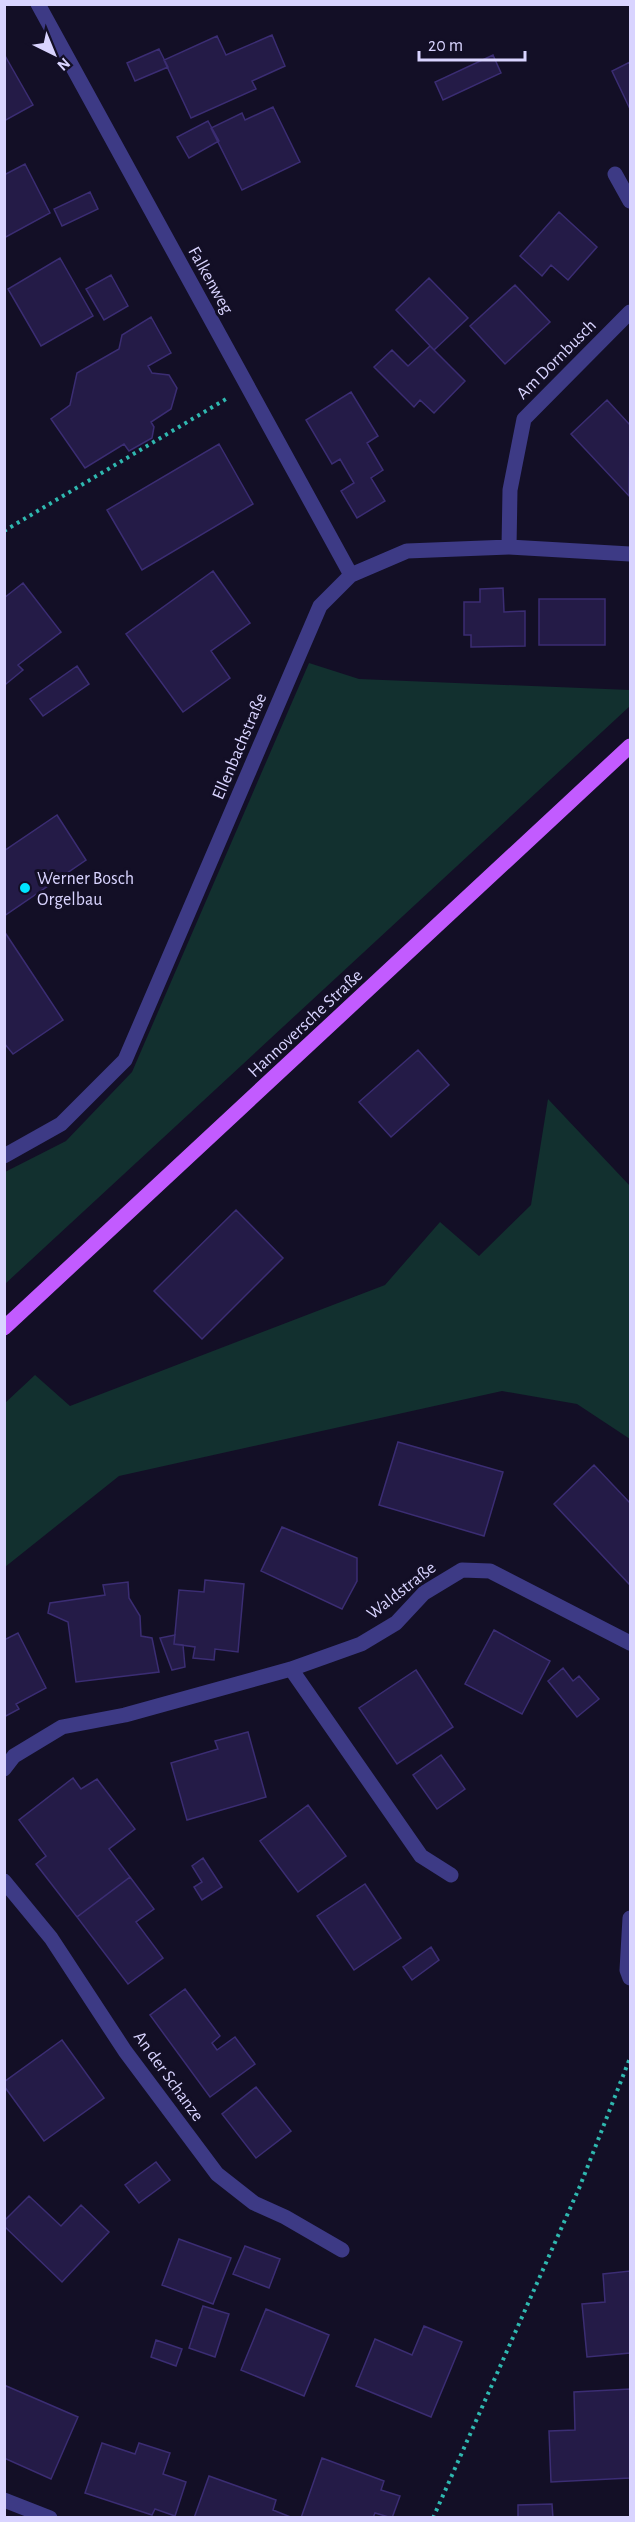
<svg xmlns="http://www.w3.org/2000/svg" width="635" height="2522" viewBox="0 0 635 2522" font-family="'Alegreya Sans',sans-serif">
	<rect width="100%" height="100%" fill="#130f26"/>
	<!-- green -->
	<path fill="#12302f" d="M309,663L359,679L630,690V706L5,1284V1172L66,1141L132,1072Z
		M548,1099L630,1186V1439L577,1404L502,1391L119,1476L5,1567V1403L35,1375L70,1406L385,1285L440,1222L479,1256L531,1205Z"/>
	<!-- building -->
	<path fill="#241b47" stroke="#3b2d73" stroke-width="1.5" d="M272,35L285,66L252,81L256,89L191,118L164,60L217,36L226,55Z
		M159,49L168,67L135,81L127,63Z
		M4,54L33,105L4,121Z
		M493,55L501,73L443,100L435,82Z
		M630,62V109L612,71Z
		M273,107L300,162L242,190L211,128L242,113L245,120Z
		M208,121L219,141L189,158L177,137Z
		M25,164L50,213L4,238V175Z
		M90,192L98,209L62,226L54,209Z
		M559,212L597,247L568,280L551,265L542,276L520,256Z
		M60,258L93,316L41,346L8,289Z
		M111,275L128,306L104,320L86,289Z
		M429,278L468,318L434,350L396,310Z
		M515,285L550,322L505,364L470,326Z
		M151,317L171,353L148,366L152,373L169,375L177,388L171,409L151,422L154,427L152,438L129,451L124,444L85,468L51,419L70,405L77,373L119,349L122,335Z
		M430,346L465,381L434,413L420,400L414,407L374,367L392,350L408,366Z
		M351,392L378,436L367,443L383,470L371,478L385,501L357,518L341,491L354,483L340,459L332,464L306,420Z
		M607,400L630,425L629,496L571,434Z
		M219,444L253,504L142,570L107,510Z
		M213,571L250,623L211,651L230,678L183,712L126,634Z
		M23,583L61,632L18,665L23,670L6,684L4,681V598Z
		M503,588L504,612L525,611V646L471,647V635H464V602H480V589Z
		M539,599H605V645H539Z
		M77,666L89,684L43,716L30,699Z
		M57,815L86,860L4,916V851Z
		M4,931L63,1020L13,1054L4,1043Z
		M418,1050L449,1085L391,1137L359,1102Z
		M236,1210L283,1258L202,1339L154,1291Z
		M398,1442L503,1472L484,1536L379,1505Z
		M594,1465L630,1503V1585L554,1504Z
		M282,1527L357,1558V1581L342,1609L261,1571Z
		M205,1580L244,1584L238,1652L215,1649L214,1660L193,1658L195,1647L174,1644L179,1590L204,1592Z
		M128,1582L129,1598L140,1616L141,1636L152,1638L159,1672L76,1682L68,1622L48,1613L50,1603L105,1595L103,1585Z
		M494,1630L550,1661L522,1714L465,1684Z
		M18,1633L46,1688L16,1704L19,1709L4,1717V1640Z
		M175,1635L174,1644L183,1645L185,1667L172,1670L160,1638Z
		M563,1668L573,1681L579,1676L599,1699L577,1717L548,1681Z
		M416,1670L453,1727L397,1764L359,1708Z
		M248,1732L266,1797L187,1820L171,1763L218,1749L215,1741Z
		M441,1755L465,1789L437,1809L413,1775Z
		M73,1778L81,1789L97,1779L135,1829L109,1849L130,1877L77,1917L36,1864L46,1856L19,1820Z
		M308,1805L346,1856L298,1892L260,1841Z
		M203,1858L222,1887L202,1900L194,1887L202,1882L192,1866Z
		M130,1877L154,1909L136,1922L163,1958L128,1984L77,1917Z
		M365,1884L401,1938L354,1970L317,1916Z
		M431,1947L439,1960L412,1980L403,1967Z
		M185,1989L220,2036L212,2043L217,2050L235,2037L255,2064L210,2097L150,2015Z
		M62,2040L104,2098L44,2141L4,2086V2082Z
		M256,2087L291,2131L256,2158L222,2114Z
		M156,2162L170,2180L139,2203L125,2185Z
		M29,2196L61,2226L81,2205L109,2232L62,2282L4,2226V2221Z
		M179,2239L231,2258L213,2304L162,2285Z
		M245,2246L280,2259L269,2288L233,2274Z
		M630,2271V2353L587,2357L582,2304L605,2302L603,2274Z
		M203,2306L229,2314L215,2357L189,2348Z
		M266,2309L329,2335L304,2396L241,2370Z
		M424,2326L462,2342L431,2417L356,2386L375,2339L412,2355Z
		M156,2340L182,2349L176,2366L151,2357Z
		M4,2385L78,2417L51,2479L4,2458Z
		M630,2389V2478L551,2482L549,2431L575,2430L574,2392Z
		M102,2443L135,2454L139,2443L170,2453L163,2474L186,2482L175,2516L155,2509L152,2515L85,2493Z
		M322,2458L384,2481L381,2490L400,2496L392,2518L375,2513L373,2518H301Z
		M209,2476L276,2500L273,2510L293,2518H194Z
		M552,2504L553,2518H518V2505Z"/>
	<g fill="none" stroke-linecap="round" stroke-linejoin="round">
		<!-- path -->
		<path stroke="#2fb8b0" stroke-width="4" stroke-dasharray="3 4.5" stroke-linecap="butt" d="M4,531L226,399
			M433,2518L580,2186L630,2058"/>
		<!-- minor -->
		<path stroke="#3d3a85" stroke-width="15" d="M38,4L351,575
			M615,174L630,201
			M509,547L510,490L524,419L630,312
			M4,1156L61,1124L125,1060L320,606L351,575L407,551L509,547L630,554
			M291,1669L421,1856L451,1875
			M4,1769L14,1756L62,1727L125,1715L291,1669L361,1644L396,1623L424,1593L462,1570L490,1571L630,1643
			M4,1881L51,1938L125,2051L217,2174L254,2203L285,2217L342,2250
			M630,1918L627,1970L630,1978
			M4,2500L50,2518"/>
		<!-- major -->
		<path stroke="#c25bff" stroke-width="15" d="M4,1328L630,746"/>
	</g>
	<!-- markers -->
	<circle fill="#00e5ff" stroke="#130f26" stroke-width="2" cx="25" cy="888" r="6"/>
	<g text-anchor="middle" stroke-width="6" stroke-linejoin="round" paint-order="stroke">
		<!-- street labels -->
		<g font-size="18" fill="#d9d4ff" stroke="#130f26">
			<text transform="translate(211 280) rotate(61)" y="6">Falkenweg</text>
			<text transform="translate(556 359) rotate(-45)" y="6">Am Dornbusch</text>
			<text transform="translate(239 746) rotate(-67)" y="6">Ellenbachstraße</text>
			<text transform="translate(305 1023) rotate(-43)" y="6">Hannoversche Straße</text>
			<text transform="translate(401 1590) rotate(-38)" y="6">Waldstraße</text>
			<text transform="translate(169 2076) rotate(54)" y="6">An der Schanze</text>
		</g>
		<!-- poi labels -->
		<g font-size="18" fill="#d9d4ff" stroke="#130f26" text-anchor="start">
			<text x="37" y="884">Werner Bosch<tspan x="37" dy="21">Orgelbau</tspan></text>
		</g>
	</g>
	<!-- border -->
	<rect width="635" height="2522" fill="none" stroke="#d9d4ff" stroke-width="12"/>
	<!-- north arrow -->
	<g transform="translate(54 54) rotate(137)" stroke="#130f26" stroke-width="4.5" paint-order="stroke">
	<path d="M0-4.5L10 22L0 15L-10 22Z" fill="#d9d4ff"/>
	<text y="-9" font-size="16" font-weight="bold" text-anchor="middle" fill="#d9d4ff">N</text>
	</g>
	<!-- scale -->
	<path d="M419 51v9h106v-9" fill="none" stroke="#d9d4ff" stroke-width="3"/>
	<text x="428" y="51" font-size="18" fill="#d9d4ff" stroke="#130f26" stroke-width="4.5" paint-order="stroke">20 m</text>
</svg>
